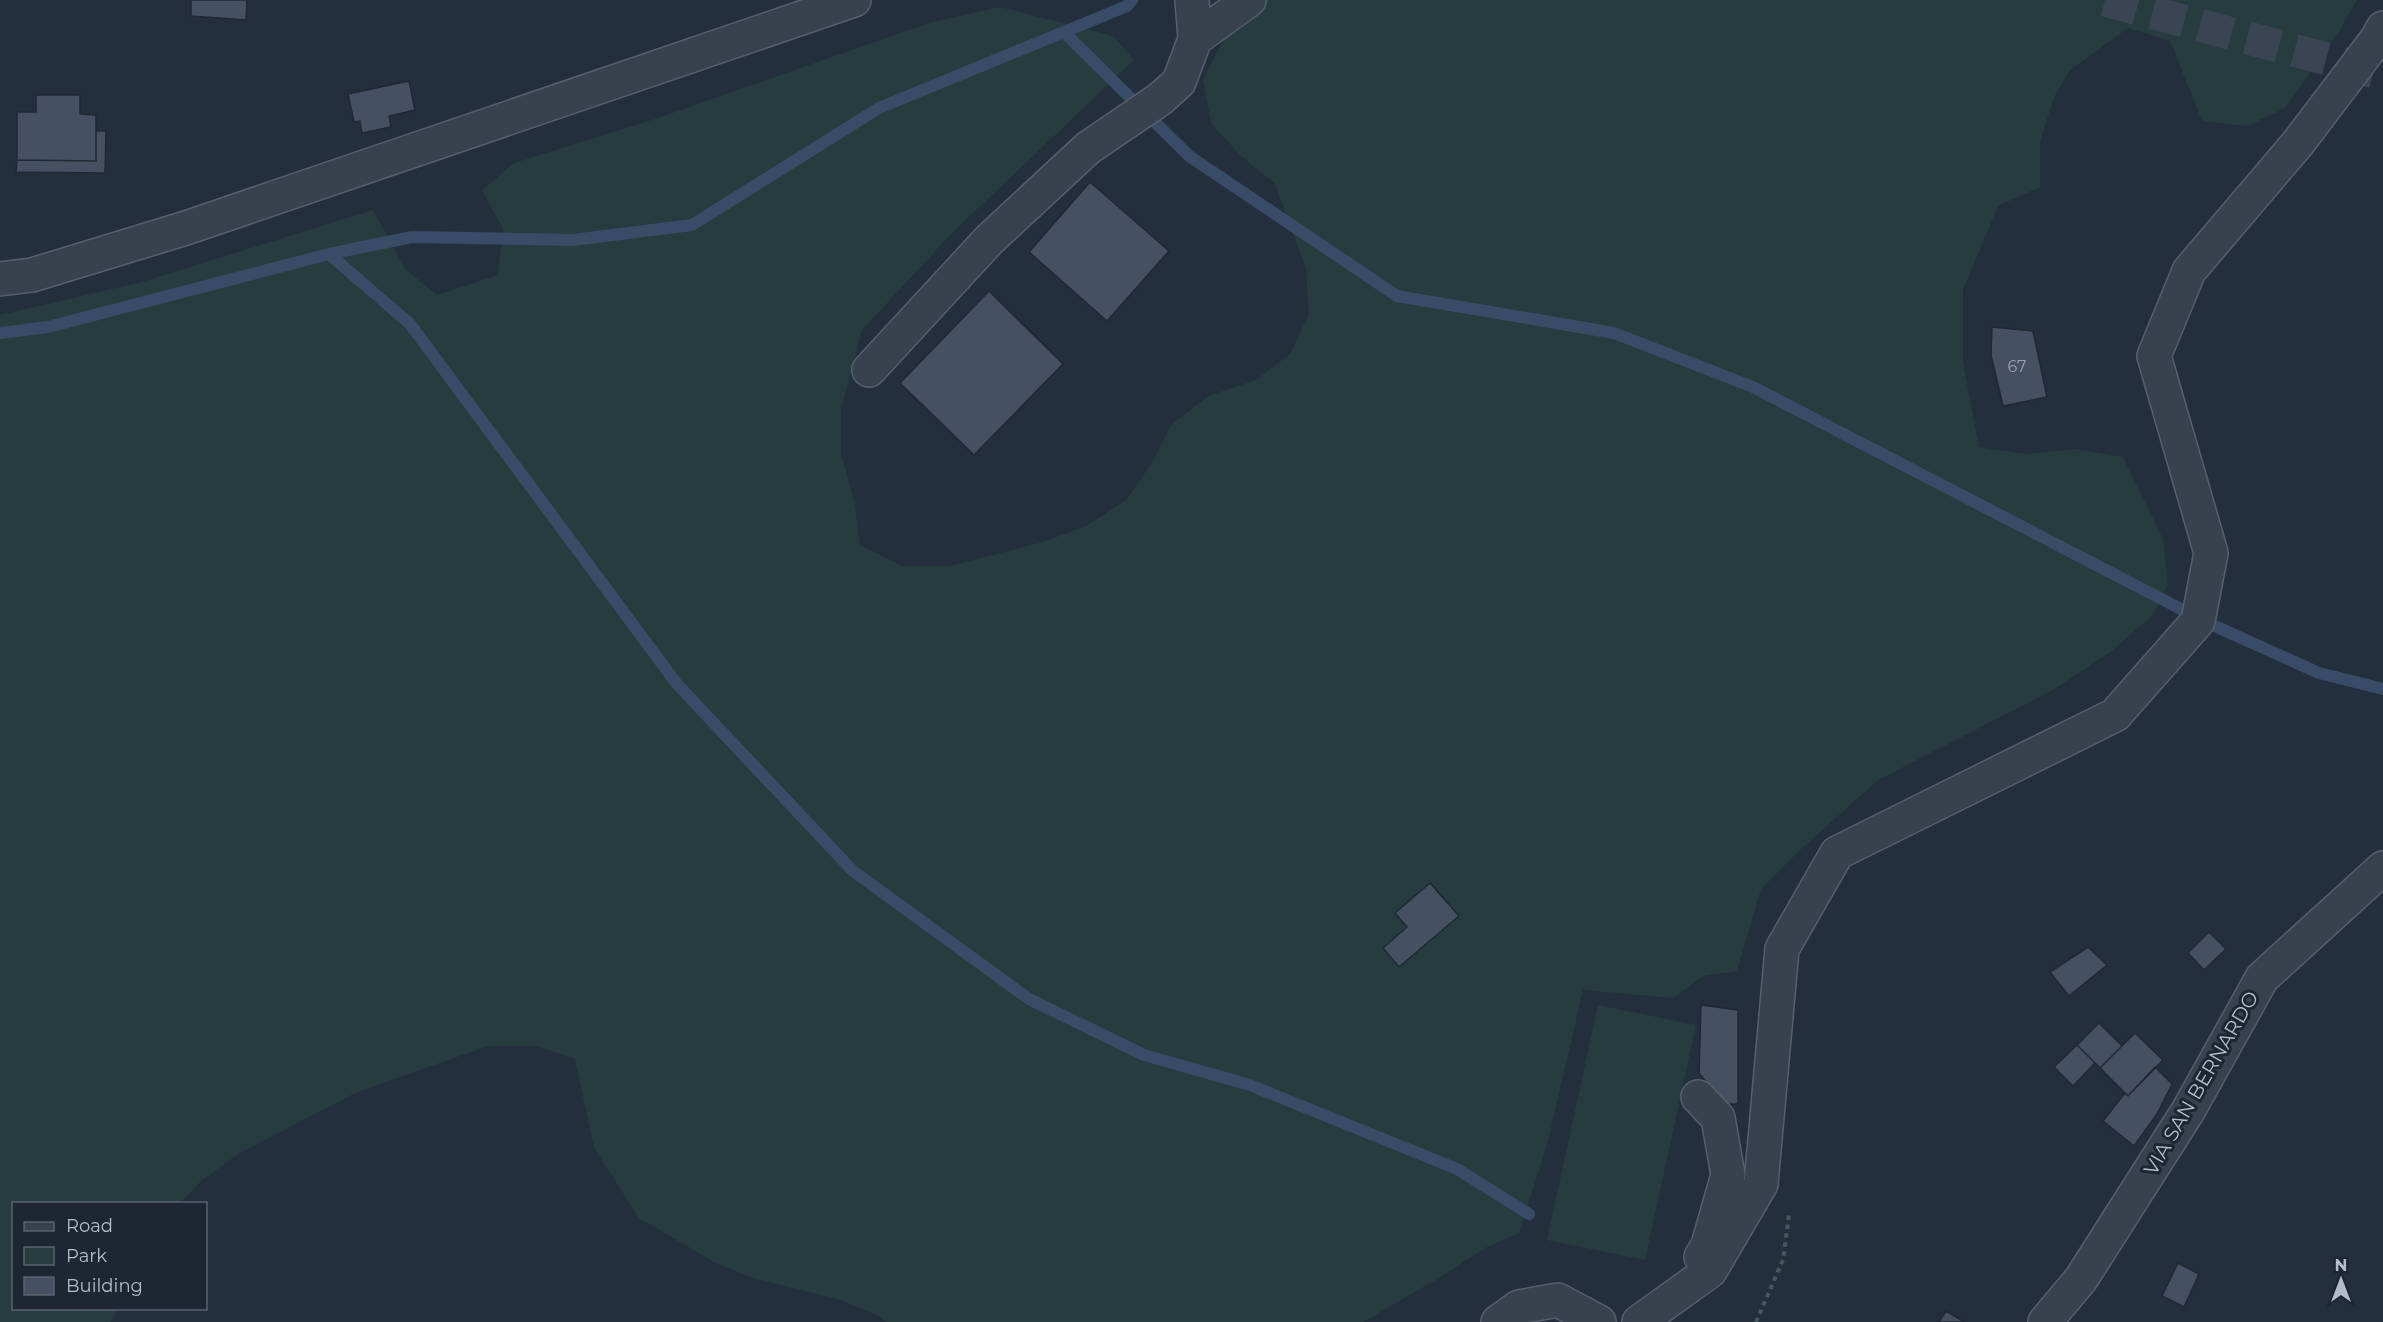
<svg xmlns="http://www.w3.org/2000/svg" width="2383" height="1322" viewBox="0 0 2383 1322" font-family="Montserrat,sans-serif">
	<rect width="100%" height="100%" fill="#242f3e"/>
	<!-- green -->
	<path fill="#263c3f" d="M1218,0H2357L2338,33L2285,108L2247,126L2202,121L2170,41L2128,28L2070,70L2054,97L2040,142V187L1998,206L1963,290V362L1979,447L2027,454L2075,449L2123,457L2163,539L2168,584L2152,616L2109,653L2051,691L1878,780L1801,849L1761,889L1737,971L1703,976L1673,998L1583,990L1548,1141L1519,1233L1487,1247L1439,1278L1363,1322H886L879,1316L841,1300L753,1278L714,1262L639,1218L594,1148L575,1059L536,1046H488L355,1093L238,1154L201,1181L180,1203L14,1204V1308L117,1309L111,1322H0V315L142,282L373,210L405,269L437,295L498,275L503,229L482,190L514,163L658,118L929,23L1000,7L1113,36L1134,60L953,232L862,330L841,409V454L854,500L860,545L902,566H950L1043,542L1086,526L1126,500L1152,463L1171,425L1208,396L1256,380L1290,354L1309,314L1306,269L1275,184L1240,155L1211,123L1203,79L1224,39Z
		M1598,1005L1696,1025L1645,1260L1547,1240Z"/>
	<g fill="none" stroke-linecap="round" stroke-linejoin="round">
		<!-- stream -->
		<path stroke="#394c67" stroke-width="12" d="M1065,33L1189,156L1397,296L1614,333L1753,387L2208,623L2319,673L2383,689
			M329,254L410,324L677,684L853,871L1029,999L1144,1055L1250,1085L1457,1169L1529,1214
			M0,333L48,327L329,254L412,237L573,240L692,225L879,108L1127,6L1132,0"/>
	</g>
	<!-- building -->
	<path fill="#455162" stroke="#1f2835" stroke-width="1.5" d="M191,0H247L246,20L191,16Z
		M409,81L415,110L389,116L391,127L362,133L360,121L354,122L348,94Z
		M36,95H80V114L96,115V161L17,160V112H36Z
		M96,131H106L105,173L16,172L17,160L96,161Z
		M1090,182L1169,251L1107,321L1029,252Z
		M989,291L1063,364L974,455L900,383Z
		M1992,327L2033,331L2047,397L2003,406L1991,355Z
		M1430,883L1459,916L1399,967L1383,948L1407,927L1395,913Z
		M2209,932L2226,949L2204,970L2188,953Z
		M2088,947L2107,965L2069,996L2050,972Z
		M1701,1005L1738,1010V1104H1724L1699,1073Z
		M2099,1023L2122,1046L2100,1068L2077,1045Z
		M2135,1033L2163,1060L2128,1096L2100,1068Z
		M2077,1045L2095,1063L2073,1086L2054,1067Z
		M2155,1067L2172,1084L2157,1114L2134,1146L2103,1121L2125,1093L2128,1096Z
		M2178,1263L2199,1274L2184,1307L2162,1296Z
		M1946,1311L1963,1321L1964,1322H1939Z"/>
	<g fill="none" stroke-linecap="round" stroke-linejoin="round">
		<!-- highway-tunnel -->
		<path stroke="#3a4453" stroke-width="33" stroke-dasharray="33 16" stroke-linecap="butt" d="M2105,0L2383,74"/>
		<defs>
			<path id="minor" d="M1195,39L1249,0
				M0,279L32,275L186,228L854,0
				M869,370L989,240L1088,148L1160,99L1179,82L1195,39L1192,0
				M1698,1097L1718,1118L1728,1175L1708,1245L1701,1257
				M1498,1322L1519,1307L1558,1300L1599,1322
				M1639,1322L1710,1271L1761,1184L1782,949L1837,853L2115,715L2198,621L2211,553L2154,356L2189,271L2298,143L2377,39L2383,28
				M2045,1322L2081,1279L2188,1111L2262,978L2383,868"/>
		</defs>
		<!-- minor casing -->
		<use href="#minor" stroke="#565f6c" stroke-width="36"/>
		<!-- path -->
		<path stroke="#44595c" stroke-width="4" stroke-dasharray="4.5 4.5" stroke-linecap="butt" d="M1756,1322L1783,1260L1789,1215"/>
		<!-- minor -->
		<use href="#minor" stroke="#38414e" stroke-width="33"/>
	</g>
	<g text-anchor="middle" stroke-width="6" stroke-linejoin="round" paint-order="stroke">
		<!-- number labels -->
		<g font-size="16" fill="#98a1af">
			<text x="2017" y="372">67</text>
		</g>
		<!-- street labels -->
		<g font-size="20" fill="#b4bcc9" stroke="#1d2633">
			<text transform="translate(2201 1083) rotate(-60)" y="7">VIA SAN BERNARDO</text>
		</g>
	</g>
	<!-- legend -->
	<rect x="12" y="1202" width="195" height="108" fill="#1d2633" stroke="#59626f" stroke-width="1.5"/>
	<rect x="24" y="1222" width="30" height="9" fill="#38414e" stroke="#59626f" stroke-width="1.5"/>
	<text x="66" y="1232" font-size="18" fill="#b4bcc9">Road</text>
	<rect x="24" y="1247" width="30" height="18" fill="#263c3f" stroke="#59626f" stroke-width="1.5"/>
	<text x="66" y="1262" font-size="18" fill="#b4bcc9">Park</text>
	<rect x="24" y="1277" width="30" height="18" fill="#455162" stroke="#59626f" stroke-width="1.5"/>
	<text x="66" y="1292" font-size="18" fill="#b4bcc9">Building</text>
	<!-- north arrow -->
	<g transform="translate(2341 1280)" stroke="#1d2633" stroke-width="4.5" paint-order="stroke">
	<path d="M0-4.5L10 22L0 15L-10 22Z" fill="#b4bcc9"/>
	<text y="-9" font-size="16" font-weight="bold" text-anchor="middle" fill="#b4bcc9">N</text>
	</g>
</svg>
